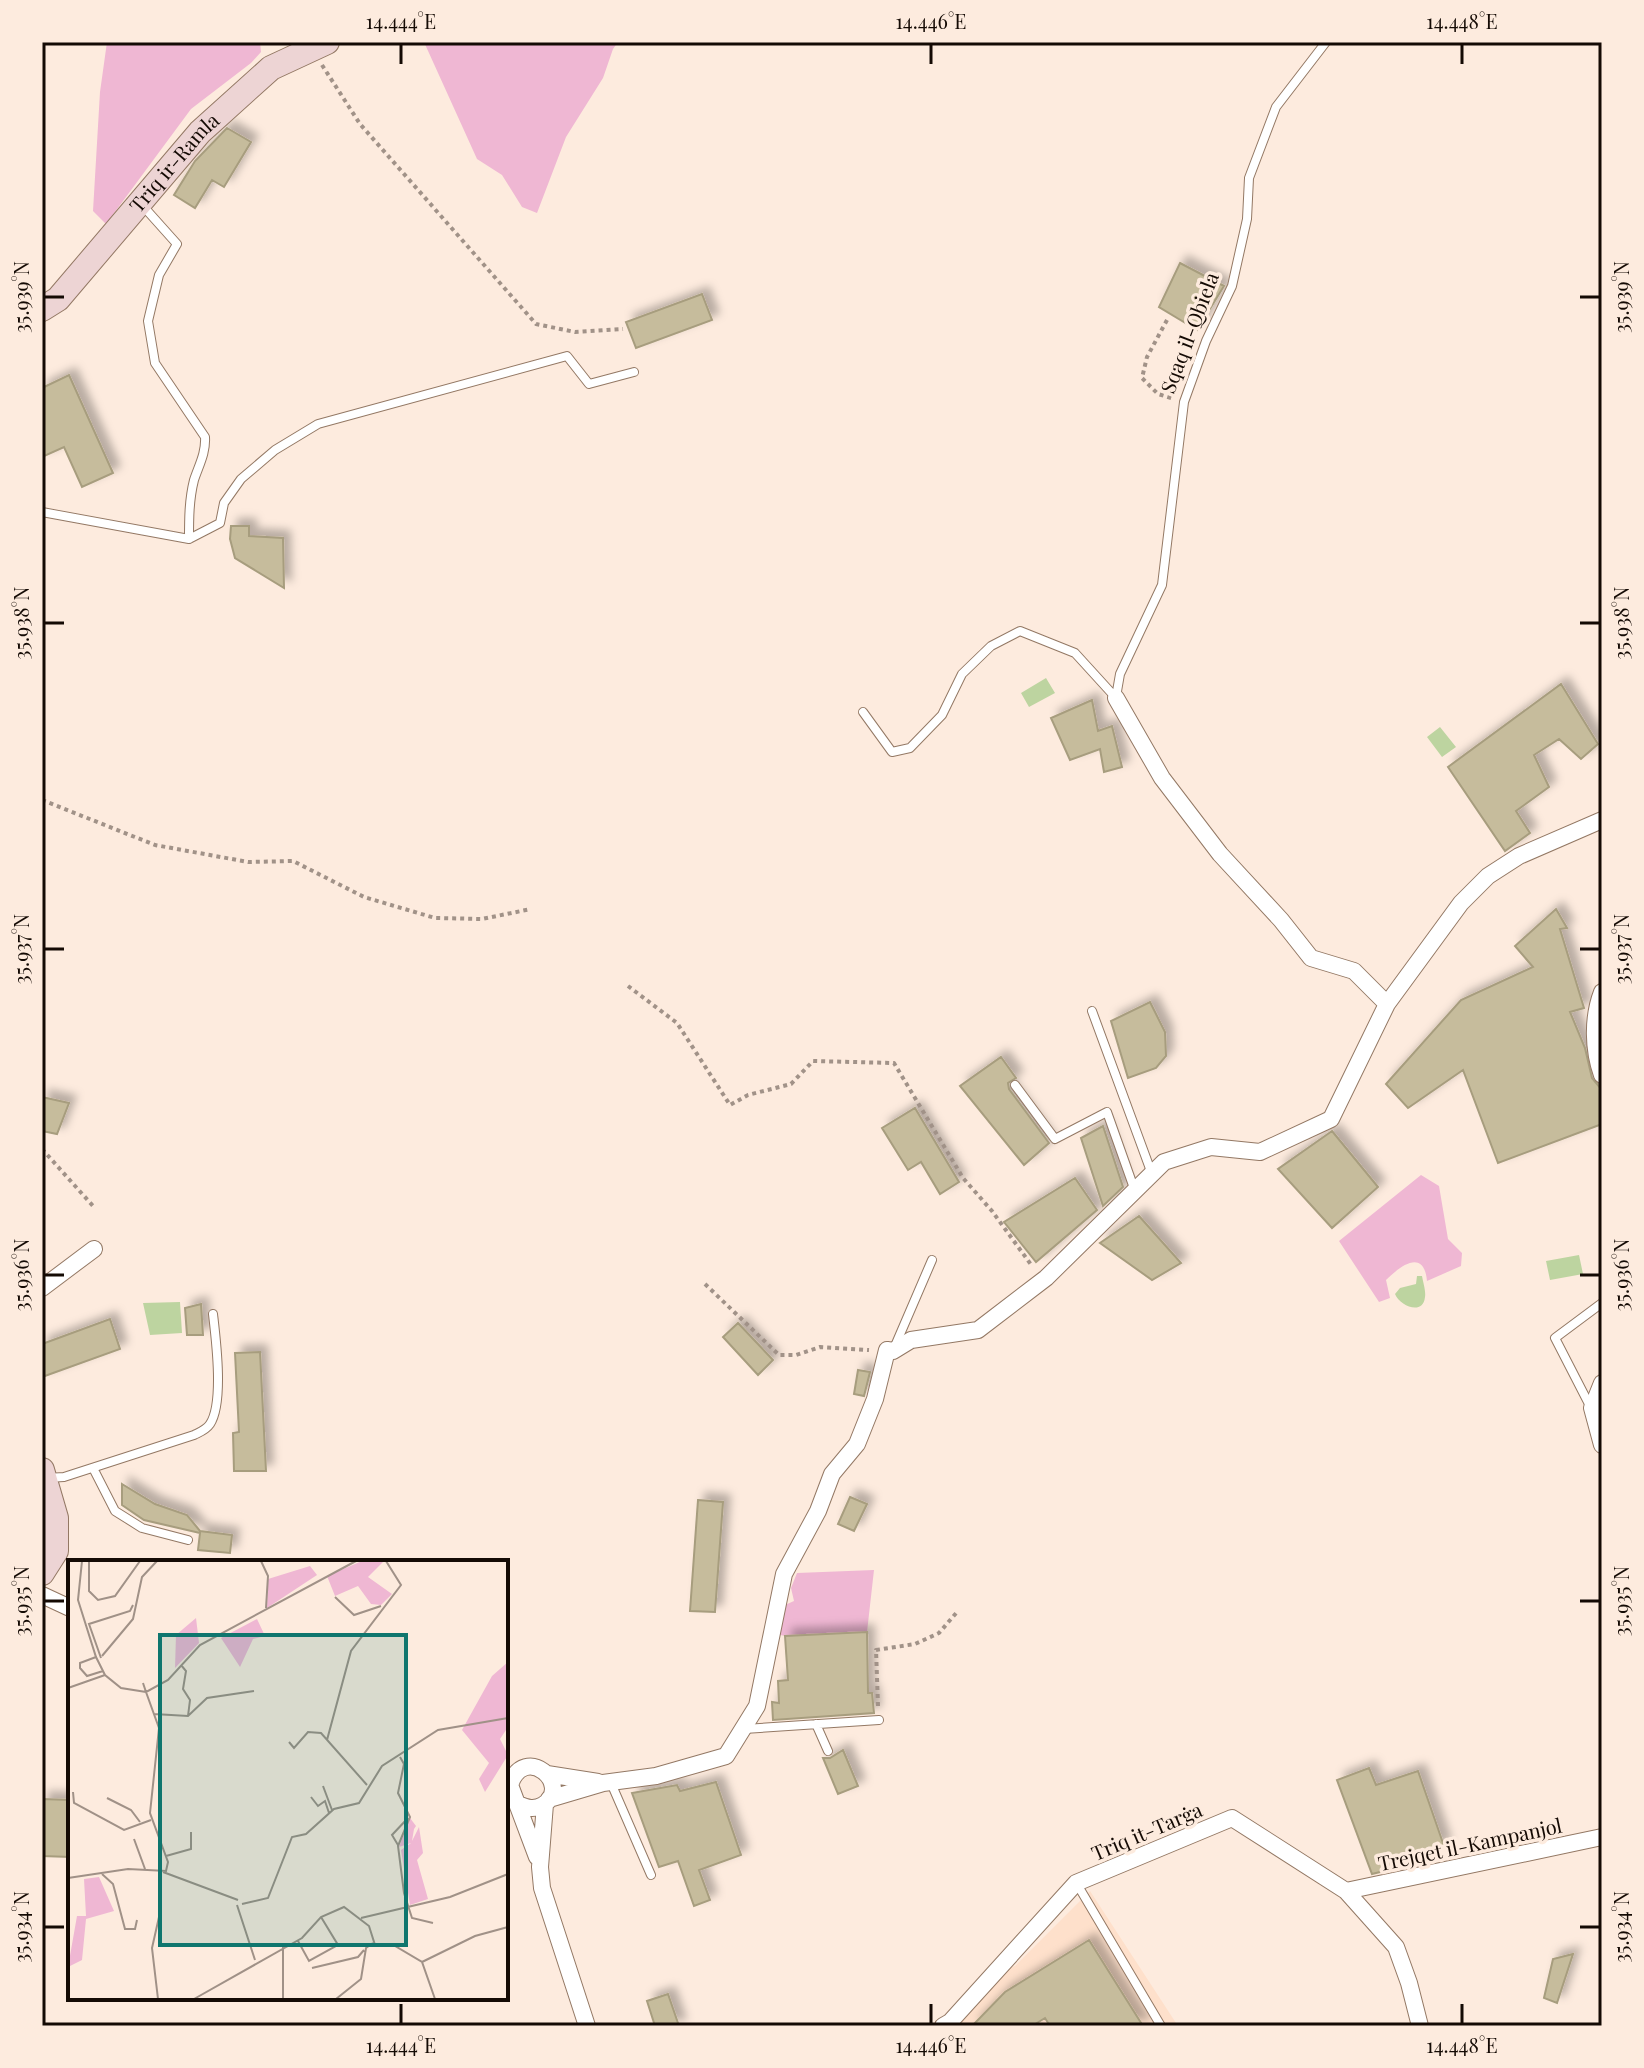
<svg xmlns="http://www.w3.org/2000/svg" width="1644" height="2068" viewBox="0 0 1644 2068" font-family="'Playfair Display',serif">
	<defs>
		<filter id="shadow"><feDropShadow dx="7" dy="-7" stdDeviation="4" flood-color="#0004"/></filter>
	</defs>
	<rect width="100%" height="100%" fill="#fdebde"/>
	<!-- built -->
	<path fill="#fee0cb" d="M1090,1891L1178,2026H955L1005,1969L1015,1966Z"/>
	<!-- green -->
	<path fill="#efb7d3" d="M107,42H260L261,52L251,63L191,109L106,224L93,211L100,92Z
		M424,42H618L613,49L603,78L566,137L537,213L522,207L502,175L477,159Z
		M1421,1175L1439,1186L1448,1239L1462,1253L1461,1266L1427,1281C1424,1248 1400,1266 1386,1280L1390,1298L1379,1302L1339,1241Z
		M874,1570L867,1632L785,1636L776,1634L785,1605L794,1601L791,1588L797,1573Z"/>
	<!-- water -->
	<path fill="#bdd4a0" d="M1046,678L1055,693L1029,707L1021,693Z
		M1440,727L1456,747L1442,757L1427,737Z
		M1579,1255L1583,1274L1550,1280L1546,1261Z
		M1417,1276H1422C1423,1282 1426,1291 1425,1297C1423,1316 1400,1306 1395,1294L1400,1288L1416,1284Z
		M180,1302L182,1333L150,1335L143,1303Z"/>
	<!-- building -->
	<path fill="#c6bc9c" stroke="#a79d7e" stroke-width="2" filter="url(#shadow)" d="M227,128L251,142L224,187L212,180L195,208L174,195L195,161Z
		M1180,263L1224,286L1197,330L1159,307Z
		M702,294L712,320L636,348L626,322Z
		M69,375L113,473L82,487L64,447L42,457V388Z
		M231,526H249V536L283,538L284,588L235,558L230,539Z
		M1561,684L1598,744L1581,759L1559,739L1534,755L1549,787L1516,811L1530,833L1505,851L1448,767Z
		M1092,700L1098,731L1112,726L1122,767L1104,772L1100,749L1070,760L1051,718Z
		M1556,909L1567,928L1560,929L1584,1008L1570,1012L1585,1048L1592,1078L1602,1090V1124L1498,1163L1463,1070L1408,1108L1386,1084L1461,1000L1533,967L1515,946Z
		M1150,1002L1165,1032L1166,1056L1156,1068L1128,1078L1111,1021Z
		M1001,1057L1016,1078L1008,1083L1009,1089L1049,1143L1024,1165L960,1086Z
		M42,1097L69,1103L57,1134L42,1131Z
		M915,1108L959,1182L940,1194L921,1162L908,1170L882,1128Z
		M1103,1126L1123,1187L1103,1206L1081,1138Z
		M1332,1131L1378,1187L1332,1228L1278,1169Z
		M1075,1178L1097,1210L1036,1262L1004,1222Z
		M1139,1216L1181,1263L1152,1280L1100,1243Z
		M201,1304L203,1335H187L185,1308Z
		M110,1319L120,1349L42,1377V1344Z
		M738,1323L773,1360L758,1375L723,1337Z
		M260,1352L266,1471H234L233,1433L239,1432L235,1353Z
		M858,1370L870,1372L864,1396L854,1394Z
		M122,1484L155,1504L187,1515L200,1531L232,1535L230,1553L198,1550L200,1533L144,1520L122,1505Z
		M850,1497L867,1504L854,1531L838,1524Z
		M698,1500L723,1502L715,1612L690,1611Z
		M867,1632L868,1693H872L874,1713L773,1720L772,1702L779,1703L778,1681L788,1680L785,1636Z
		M843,1750L858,1786L838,1794L823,1758H830Z
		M1369,1768L1376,1785L1418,1771L1444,1846L1402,1859L1404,1866L1372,1874L1337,1780Z
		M716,1782L741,1855L699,1870L710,1900L694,1906L678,1861L659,1867L632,1793L677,1785L680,1791Z
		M42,1799L70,1800V1857L42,1856Z
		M1089,1940L1143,2026H1050L1045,2018L1032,2026H972L1005,1992Z
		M1573,1954L1557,2003L1544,1998L1553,1959Z
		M668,1994L679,2026H655L647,2001Z"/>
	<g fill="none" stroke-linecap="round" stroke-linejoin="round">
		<defs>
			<path id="service" d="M143,206L177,244L159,275L148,321L155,363L205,437C206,453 199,465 194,480C189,500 189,519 189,539
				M42,512L189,539L220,523L224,503L241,479L275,450L318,424L567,356L589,384L634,372
				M1116,697L1120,674L1162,585L1184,402L1206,341L1232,286L1247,219L1249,178L1276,107L1326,42
				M863,712L892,752L910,748L942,715L962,674L991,646L1020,631L1075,653L1116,698
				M1092,1011L1152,1174
				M1015,1085L1055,1139L1107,1112L1135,1191
				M895,1346L932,1260
				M1590,1406L1555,1338L1602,1303
				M93,1468L115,1511L142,1528L188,1540
				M46,1478L64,1477L194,1435C200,1432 206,1430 210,1424C224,1403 216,1340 213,1314
				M816,1724L828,1751
				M744,1729L879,1720
				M611,1783L651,1875
				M1077,1884L1161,2026"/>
			<path id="minor" d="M1116,698L1162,778L1220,854L1281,920L1311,958L1354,971L1387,1004
				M1602,992C1592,1018 1593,1050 1602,1075
				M42,1288L94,1249
				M1602,1383L1592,1408L1602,1445
				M42,1595L70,1608
				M547,1774L598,1782
				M549,1799L603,1783L656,1776L726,1756L757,1706L784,1574L818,1511L832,1474L857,1444L875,1399L887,1350L893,1351L911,1340L978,1330L1046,1278L1164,1162L1211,1147L1260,1152L1331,1119L1387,1004L1461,903L1488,876L1519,856L1602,820
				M518,1804C527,1808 534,1810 543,1805C574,1785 524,1742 510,1785L537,1857
				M545,1804L540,1867L542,1888L587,2026
				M1346,1891L1602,1837
				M943,2026L950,2022L1076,1883L1232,1818L1346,1891L1396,1947L1409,1983L1420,2026"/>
			<g id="secondary">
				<path id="s1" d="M42,309L58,299L200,132L271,68L327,42"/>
				<path d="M42,1470L56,1518V1551L42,1573"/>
			</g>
		</defs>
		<!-- service casing -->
		<use href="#service" stroke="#937864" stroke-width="10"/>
		<!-- minor casing -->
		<use href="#minor" stroke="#937864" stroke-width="18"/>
		<!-- secondary casing -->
		<use href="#secondary" stroke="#937864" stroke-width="26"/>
		<!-- path -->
		<path stroke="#a19288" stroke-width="4" stroke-dasharray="4 4" stroke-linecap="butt" d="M322,65L360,124L536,324L575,332L623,329
			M1167,320L1147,357L1142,378L1158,394L1174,399
			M42,800L155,845L248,862L293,861L364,897L435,918L482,919L531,909
			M628,986L677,1023L730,1105L748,1095L791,1084L813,1061L894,1063L963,1178L992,1211L1032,1266
			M42,1149L93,1206
			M705,1284L779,1355H796L820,1347L869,1350
			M878,1706L876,1650L915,1644L939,1633L957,1612"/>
		<!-- service -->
		<use href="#service" stroke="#fff" stroke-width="8"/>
		<!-- minor -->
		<use href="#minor" stroke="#fff" stroke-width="16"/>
		<!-- secondary -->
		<use href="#secondary" stroke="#edd4d4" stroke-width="24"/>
	</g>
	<!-- ticks -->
	<path fill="none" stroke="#140a04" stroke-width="3" d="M401,44V64M931,44V64M1462,44V64M44,297H64M1580,297H1600M44,623H64M1580,623H1600M44,949H64M1580,949H1600M44,1275H64M1580,1275H1600M44,1601H64M1580,1601H1600M44,1927H64M1580,1927H1600M401,2004V2024M931,2004V2024M1462,2004V2024"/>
	<g text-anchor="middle" stroke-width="7" stroke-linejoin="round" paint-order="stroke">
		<!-- street labels -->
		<g font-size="20" fill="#140a04" stroke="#fdebde">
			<text dy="7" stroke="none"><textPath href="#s1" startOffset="198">Triq ir-Ramla</textPath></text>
			<text transform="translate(1190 333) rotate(-69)" y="7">Sqaq il-Qbiela</text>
			<text transform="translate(1147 1832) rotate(-23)" y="7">Triq it-Tarġa</text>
			<text transform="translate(1470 1845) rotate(-12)" y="7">Trejqet il-Kampanjol</text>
		</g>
	</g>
	<!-- overview -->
	<g transform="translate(68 1560)">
		<rect width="440" height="440" fill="#fdebde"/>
		<path d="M294,1H316L300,17L324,34L313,45L303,44L290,26L267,36L259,16ZM242,6L249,15L199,48L200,19ZM128,58L131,83L107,108L108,75ZM189,59L197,76L185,79L172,107L153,78ZM440,102V167L432,179L440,195L417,232L411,219L421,203L394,170L424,116ZM342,258L348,266L346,269L344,281L351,267L355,293L349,300L360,339L342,345L333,290L343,283L331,287ZM31,317L46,351L18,359L14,400L0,407L9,356H18L16,319Z" fill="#efb7d3"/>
		<path fill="none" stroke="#a09187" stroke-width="2" d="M14,1L10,40L28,97L37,115L53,128L78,132L75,123M21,1V31L30,40L47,36L72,1M193,1L200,16L198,48M267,37L286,55L313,46M34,96L65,59L74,17L89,1M28,97L12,103V108L19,116L35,111M33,98L21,64L62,51L65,45M113,105L118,111L115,129L122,140L120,156M0,128L37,115M86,154L120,156L139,138L186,131M259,180L283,91L333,25L318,1M221,182L226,188L240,172L253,173L299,225M332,197L336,204L330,233L342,257L330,286L336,333L344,358L365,363M255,226L264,250M5,232L6,243L56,270L83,260M243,237L250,246L257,241L261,253M39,238L63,250L72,262M66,279L77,309M330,285L324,275L340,258M98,296L123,289V272M95,312L170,340M34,314L45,324L57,369H67L69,360M0,318L60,309L98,311L100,302L82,253L91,168L78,132L100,120L132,85L288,1M174,344L200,338L224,277L238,274L266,249L291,243L314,206L370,170L440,158M169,345L187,400M293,358L382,337L440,314M230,381L241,401L270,385L253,357M0,382L1,318M215,386V439M354,402L407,376L440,367M244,408L290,397L296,390M90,439L84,388L91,357M126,439L234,378L253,357L276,347L301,366L307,385L327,386L354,402L367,439M268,439L293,419L298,388L305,383"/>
		<path fill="#0f766e" fill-opacity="0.15" stroke="#0f766e" stroke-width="4" d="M92,75H338V385H92Z"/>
		<rect width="440" height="440" fill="none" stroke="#140a04" stroke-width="4"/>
	</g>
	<!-- border -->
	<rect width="1644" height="2068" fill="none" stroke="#fdebde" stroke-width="88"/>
	<rect x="44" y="44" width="1556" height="1980" fill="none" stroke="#140a04" stroke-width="3"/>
	<g font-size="20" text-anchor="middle" fill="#140a04">
		<text x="401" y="29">14.444°E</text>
		<text x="931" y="29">14.446°E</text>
		<text x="1462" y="29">14.448°E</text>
		<text transform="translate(22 297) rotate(-90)" y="7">35.939°N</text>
		<text transform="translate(1622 297) rotate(-90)" y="7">35.939°N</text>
		<text transform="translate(22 623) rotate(-90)" y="7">35.938°N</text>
		<text transform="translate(1622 623) rotate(-90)" y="7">35.938°N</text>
		<text transform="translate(22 949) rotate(-90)" y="7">35.937°N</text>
		<text transform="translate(1622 949) rotate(-90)" y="7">35.937°N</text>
		<text transform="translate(22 1275) rotate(-90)" y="7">35.936°N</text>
		<text transform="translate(1622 1275) rotate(-90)" y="7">35.936°N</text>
		<text transform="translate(22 1601) rotate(-90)" y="7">35.935°N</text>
		<text transform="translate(1622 1601) rotate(-90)" y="7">35.935°N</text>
		<text transform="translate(22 1927) rotate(-90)" y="7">35.934°N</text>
		<text transform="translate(1622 1927) rotate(-90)" y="7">35.934°N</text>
		<text x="401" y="2053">14.444°E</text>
		<text x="931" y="2053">14.446°E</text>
		<text x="1462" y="2053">14.448°E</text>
	</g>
</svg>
